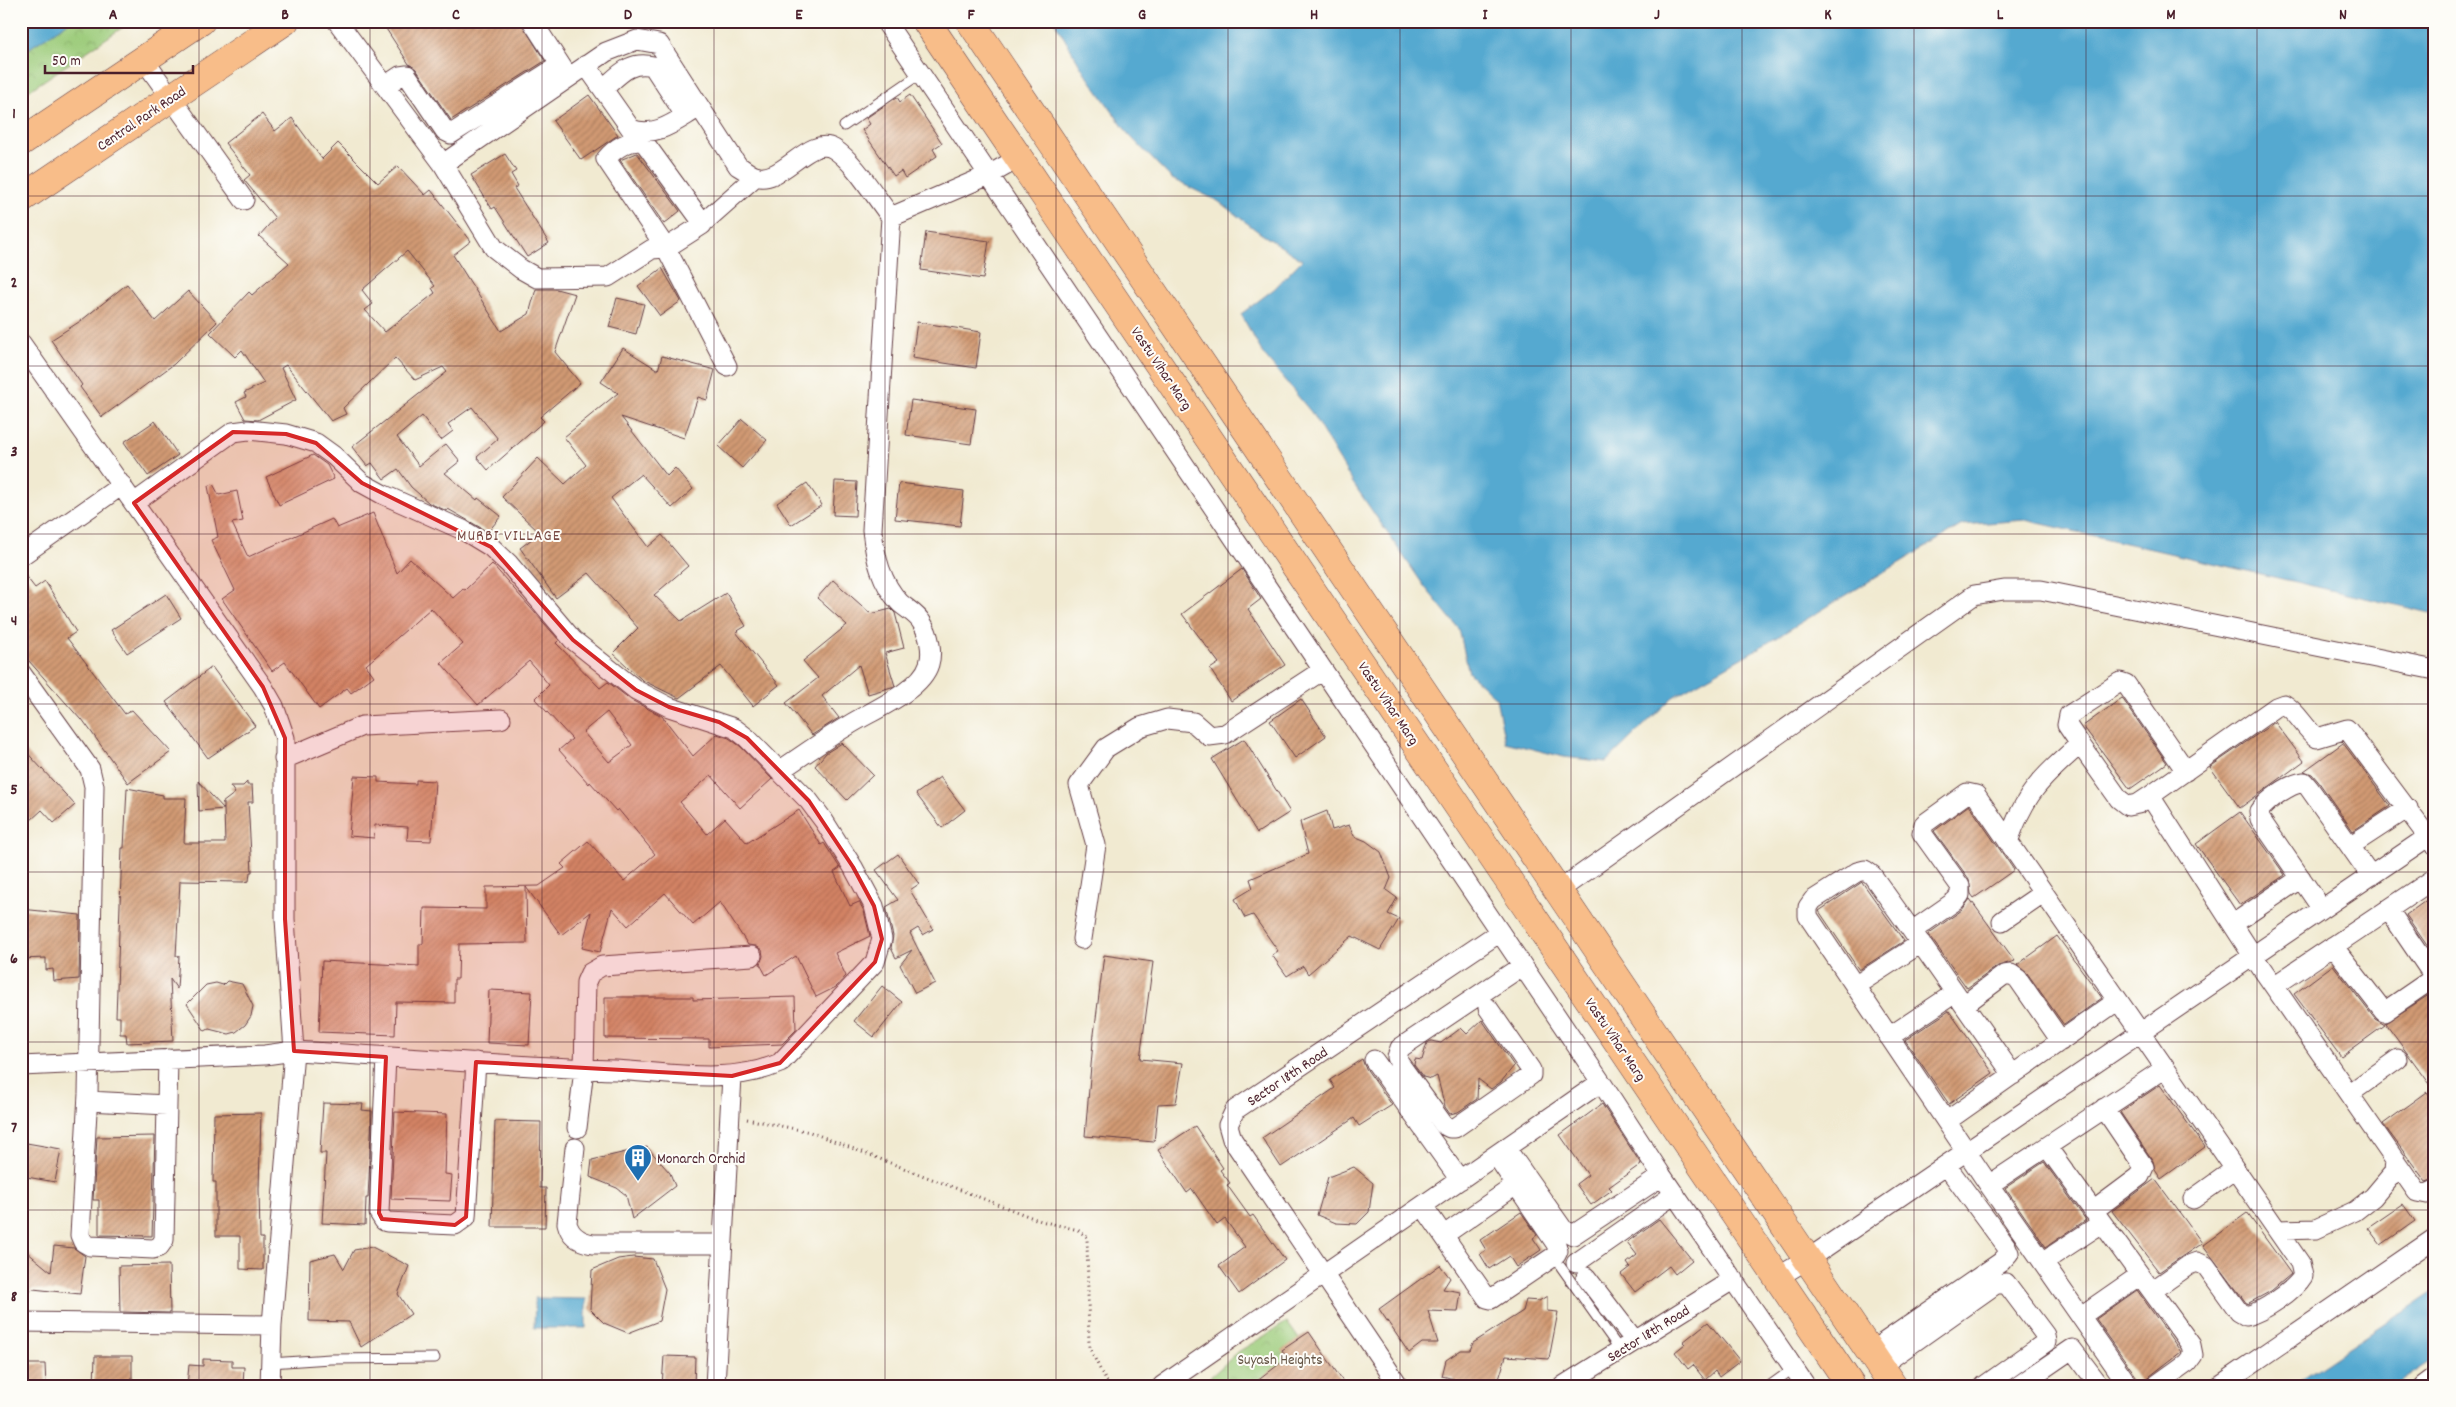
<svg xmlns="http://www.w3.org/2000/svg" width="2456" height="1407" viewBox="0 0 2456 1407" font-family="Dekko,sans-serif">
	<defs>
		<pattern id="park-crowns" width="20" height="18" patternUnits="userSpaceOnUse" patternTransform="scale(1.25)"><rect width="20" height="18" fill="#9dcc7b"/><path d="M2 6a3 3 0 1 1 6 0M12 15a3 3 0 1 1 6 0" fill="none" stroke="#89af6a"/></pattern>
		<pattern id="building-hatch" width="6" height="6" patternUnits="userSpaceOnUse" patternTransform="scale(1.25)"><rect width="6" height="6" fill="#d19a73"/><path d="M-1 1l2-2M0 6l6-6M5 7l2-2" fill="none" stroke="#ac7d5f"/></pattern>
	</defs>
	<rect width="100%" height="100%" fill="#fdfcf7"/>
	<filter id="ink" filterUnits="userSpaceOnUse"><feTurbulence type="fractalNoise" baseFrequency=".02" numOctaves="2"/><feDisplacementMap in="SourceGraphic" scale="10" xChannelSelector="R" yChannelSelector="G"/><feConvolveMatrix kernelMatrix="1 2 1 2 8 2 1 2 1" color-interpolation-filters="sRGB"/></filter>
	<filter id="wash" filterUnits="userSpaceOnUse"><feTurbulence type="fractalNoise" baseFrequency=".0096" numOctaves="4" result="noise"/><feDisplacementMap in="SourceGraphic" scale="20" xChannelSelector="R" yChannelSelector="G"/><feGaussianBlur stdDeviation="1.12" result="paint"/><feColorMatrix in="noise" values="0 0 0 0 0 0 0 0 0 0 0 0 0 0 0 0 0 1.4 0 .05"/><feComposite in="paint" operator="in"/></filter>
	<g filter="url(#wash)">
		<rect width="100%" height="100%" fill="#f1ead1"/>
		<!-- park -->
		<path fill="url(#park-crowns)" stroke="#747653" d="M21,21H132L21,96Z
			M1287,1322L1332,1386H1211L1206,1381L1238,1352Z"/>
		<!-- water -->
		<path fill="#54a9d0" stroke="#4f647e" d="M21,21H70L21,54Z
			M1054,21H2435V614L2025,520L1962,525L1764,645L1673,697L1606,762L1564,757L1505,742L1496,698L1469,673L1459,629L1424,586L1353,483L1311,412L1263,354L1241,314L1274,289L1302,260L1260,233L1218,201L1172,179L1129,135L1085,73Z
			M2435,1290V1358L2393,1386H2292Z
			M535,1298L586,1299V1328H534Z"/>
		<g id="blocks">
			<!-- building -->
			<path fill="url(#building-hatch)" fill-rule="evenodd" d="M381,21H520L545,61L451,120L416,69L409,64Z
				M589,95L618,135L581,160L553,121Z
				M910,95L942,143L933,149L937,156L905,178L901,171L894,176L862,130L870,124L866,118L897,97L900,102Z
				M262,114L275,131L292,118L322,159L338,143L378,183L398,166L425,195L431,190L471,241L453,255L501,331L529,314L536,289H556L575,294L555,352L580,383L540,417L544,421L488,470L477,457L498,439L472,407L448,424L453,431L441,440L422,416L397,437L419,466L446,444L460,461L445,473L477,500L478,498L501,516L488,532L448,509L447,511L429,503L411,487L398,469L384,479L372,463L367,466L352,447L447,372L443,367L415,380L395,358L343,408L346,414L331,421L286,365L281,368L296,400L258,420L245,419L236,402L246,397L244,393L264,383L242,350L235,357L210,333L249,292L252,295L289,263L259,236L275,218L244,180L250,175L225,143ZM407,251L435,286L432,288L435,293L385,332L365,310L373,304L362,290Z
				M637,153L680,211L664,224L620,160Z
				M505,154L516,171L511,174L518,186L514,188L549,243L527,257L495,207L492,209L471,175Z
				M926,232L989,241L983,279L921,270Z
				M662,268L681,301L660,316L638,286Z
				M127,284L155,321L188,291L217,322L174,364L102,417L80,387L82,385L51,340L82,320Z
				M617,298L644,304L636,334L609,327Z
				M917,322L981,332L976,368L912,358Z
				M623,348L658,370L662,356L715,370L707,400L698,397L684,438L621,417L667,476L675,468L693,489L672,508L641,474L611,498L648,547L662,535L688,566L654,595L681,621L726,593L746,626L736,632L779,685L753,706L721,666L679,698L642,680L613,653L638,628L589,573L556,598L520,548L540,533L502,497L538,458L565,484L586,465L564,437L618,393L601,382Z
				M911,400L976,409L971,444L906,435Z
				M742,419L767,440L742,468L718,446Z
				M155,421L178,455L148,476L124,442Z
				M313,455L327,465L334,479L279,505L266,477Z
				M835,481L857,482L855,516L833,515Z
				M807,483L822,505L791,525L777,503Z
				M899,483L964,491L960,526L895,519Z
				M213,484L219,495L237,491L243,521L232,523L248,557L332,519L337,528L373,513L397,573L410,559L453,598L463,589L465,590L492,564L559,640L556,643L600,688L608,682L631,700L662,716L693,756L717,734L729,738L740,746L772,779L740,808L711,775L680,802L707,834L725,818L747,843L799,810L821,845L824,843L840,868L834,872L850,906L859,902L864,911L870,936L835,953L846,976L836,987L816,997L796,956L766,975L760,964L763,956L762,950L756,946L748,945L720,902L693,925L665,893L628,926L612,908L600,952L582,948L591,912L561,935L526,887L527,943L459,944L458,979H454V1003L396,1002L395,1035L319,1032L322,961L419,966V944H423L424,908L486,909V887L539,886L565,868L561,864L588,841L624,881L655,854L618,809L616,811L590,782L589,784L559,750L572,739L535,699L549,685L529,661L478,705L441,663L463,644L431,608L366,665L374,676L351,693L347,688L319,709L285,662L272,671L222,599L235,590L211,540L218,537L208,486ZM607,712L632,745L609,762L583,732Z
				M1242,569L1261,599L1248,609L1285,665L1231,701L1210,669L1219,663L1182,614Z
				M21,570L35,588L45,581L76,632L67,638L125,714L132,710L171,752L128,783L82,719L81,720L21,652Z
				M833,580L871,614L891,609L895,613L904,648L885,653L895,686L868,694L859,665L822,696L839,718L812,735L786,703L818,678L803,661L847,625L817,598Z
				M166,594L181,618L127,653L111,630Z
				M212,667L255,726L208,758L166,702Z
				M2122,698L2167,763L2130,789L2083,726Z
				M1301,699L1326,736L1295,758L1270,721Z
				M2275,722L2304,761L2240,808L2210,767Z
				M1244,739L1290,812L1257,833L1212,759Z
				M842,743L873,775L847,800L815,766L826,753Z
				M2343,743L2390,806L2353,831L2318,781L2312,774L2304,771Z
				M21,746L75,805L54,823L42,810L31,820L21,810Z
				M354,776L378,777V782L416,784V780L435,781L431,841L407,840L408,827L375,825L374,838L349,836Z
				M940,777L965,810L942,828L916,794Z
				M198,781L224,809V803H222L235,793L230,786H243L247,782V785H252L253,802H248L252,872H250L249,881L243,882L180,881L176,956H179L177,989L170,979L173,1041L127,1043L126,1034H120V1017H116L122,848H124L127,788L163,795V798H186L184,843H225L224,809L199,811Z
				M1969,805L2014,870L1974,898L1971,894L1969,879L1934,831Z
				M1327,811L1332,830L1349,825L1354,836L1366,841L1381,852L1391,878L1386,890L1397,898L1388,914L1399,919L1380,950L1352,936L1308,974L1303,966L1287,976L1272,955L1278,951L1253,915L1245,918L1235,899L1253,888L1250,879L1308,854L1300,822Z
				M2240,812L2285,875L2240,905L2196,844Z
				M898,854L919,884L910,890L933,929L923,935L918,928L910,933L935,983L915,993L900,965L912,950L896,958L891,948L893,936L886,907L898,900L876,870Z
				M1862,882L1904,941L1859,970L1819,911Z
				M2435,894V957L2406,915Z
				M1970,899L2015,961L1998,966L1967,988L1928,934L1962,910Z
				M21,909L80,915L79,979L54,981L53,969L46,970V958L21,959Z
				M2057,936L2102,998L2064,1025L2027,973L2017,965Z
				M1104,955L1153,962L1140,1059L1183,1063L1176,1103L1158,1104L1154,1142L1085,1136L1093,1042Z
				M2333,965L2375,1019L2385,1025L2341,1057L2294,994Z
				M227,981L242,984L253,1006L251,1016L245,1025L236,1032L229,1034L209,1029L205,1031L187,1004L206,985L216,983L223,985Z
				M882,986L902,1002L874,1037L854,1021Z
				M489,990L532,992L529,1045L487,1043Z
				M2435,991V1091L2385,1023Z
				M605,997H693V1000L795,997L796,1030L782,1044L709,1047V1039L605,1038Z
				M1949,1011L1993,1073L1949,1104L1905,1040Z
				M1482,1020L1514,1066L1501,1082L1491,1089L1478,1079L1477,1099L1458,1112L1450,1114L1445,1107L1437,1076L1431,1079L1423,1077L1414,1065L1415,1059L1422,1060L1427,1043L1431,1041L1441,1043L1461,1028L1467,1034Z
				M1362,1059L1365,1067L1392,1105L1359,1126L1354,1118L1281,1167L1262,1138L1335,1088L1330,1080Z
				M2160,1085L2205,1147L2161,1179L2155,1170L2153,1161L2120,1112Z
				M2427,1092L2435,1102V1179L2426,1182L2383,1124Z
				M323,1103L363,1104L362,1110L372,1111L368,1198H366L365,1225L322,1223L326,1153H320Z
				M1602,1104L1641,1164L1609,1187L1612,1190L1591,1205L1576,1184L1588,1175L1560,1135Z
				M395,1112L447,1114L445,1174L452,1175L450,1201L391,1199Z
				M261,1113L259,1189L260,1238H263V1270L240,1269V1236H216V1182H213L214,1114Z
				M495,1121L541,1122L540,1188H546L545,1227H492Z
				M1195,1126L1223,1168L1220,1170L1230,1183L1227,1185L1250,1217L1253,1215L1285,1260L1239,1294L1219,1266L1245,1247L1225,1219L1217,1225L1192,1189L1187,1193L1158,1150Z
				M155,1136L152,1236L99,1235V1200H93L97,1137Z
				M21,1142L61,1149L55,1182L21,1176Z
				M647,1147L670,1173L675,1186L632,1219L626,1195L617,1188L590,1177L592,1160Z
				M2044,1162L2086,1220L2046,1247L2005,1188Z
				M1354,1167L1373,1183L1369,1212L1357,1224L1336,1223L1317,1215L1328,1177Z
				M2155,1179L2202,1243L2159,1272L2112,1211Z
				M2403,1204L2415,1221L2381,1245L2368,1228Z
				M1521,1212L1537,1235L1533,1238L1541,1250L1516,1267L1509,1256L1489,1269L1480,1254L1486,1250L1480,1240Z
				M2247,1213L2291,1274L2271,1291L2247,1304L2203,1245Z
				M1659,1219L1692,1260L1675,1274L1669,1266L1635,1292L1621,1274L1630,1267L1627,1263L1637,1255L1627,1242Z
				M54,1246L74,1248L85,1256L80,1294L33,1289L21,1299V1247L51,1272Z
				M372,1247L409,1266L398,1294L411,1314L361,1347L349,1322L309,1321L310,1260L335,1254L344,1269L354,1250Z
				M633,1257L653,1259L665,1289L659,1321L628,1333L604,1323L590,1309L592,1270L618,1259Z
				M169,1265L170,1313L120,1312L119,1266Z
				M1440,1265L1450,1278L1443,1289L1461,1292L1458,1312L1428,1311L1438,1343H1422L1409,1353L1379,1309Z
				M2137,1290L2181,1352L2141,1383L2096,1319Z
				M1547,1296V1311L1558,1312L1549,1359L1506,1356L1497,1386H1454V1379L1442,1376L1446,1360L1461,1350H1470L1473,1343L1523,1311L1526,1300L1539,1301Z
				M1708,1322L1740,1361L1719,1377L1715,1371L1705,1380L1693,1365L1688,1369L1675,1352L1685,1344L1683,1342Z
				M1309,1332L1346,1386H1251L1287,1358L1282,1350Z
				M95,1356H132V1386H94Z
				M664,1356L695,1357L694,1386H662Z
				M203,1359L232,1360V1367H244L243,1386H187L189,1365L203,1366Z
				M21,1364H45L46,1386H21Z"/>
		</g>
	</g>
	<g filter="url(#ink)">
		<use href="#blocks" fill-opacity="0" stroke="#633d44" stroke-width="1"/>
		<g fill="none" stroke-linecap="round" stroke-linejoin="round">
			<defs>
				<path id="lane" d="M844,126L920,74
					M1561,1267L1620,1350
					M270,1363L330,1359L435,1358
					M1769,1386L1794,1368"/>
				<path id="street" d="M337,21L443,164L494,248L521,269L537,278L608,277L652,249L666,248L727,366
					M532,21L567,75
					M885,21L1601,1082L1662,1176L1806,1386
					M144,60L244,200
					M586,65L631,129C657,139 678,119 700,107
					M385,86L400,76L407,75L445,131L451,134L560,65
					M603,89C619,75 630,60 653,66L685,115
					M443,164L606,52L637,40L659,44L738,166C744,169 749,174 755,176C781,186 809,134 834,149C855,162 875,197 891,217
					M703,223L644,142C630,138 614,149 606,159L666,248L702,225L703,223L756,176
					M21,343L263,687L274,706L285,738V919L294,1051L272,1325L270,1386
					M21,556L122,485
					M21,673L90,769L94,786L88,1094L80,1235L83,1242L90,1246L153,1249L159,1247L164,1240L168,1059
					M2080,744L2067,725L2069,715L2120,682L2126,684L2186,771
					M284,759L362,726L501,719
					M779,771C802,756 825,739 849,725C871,711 921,691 929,664C933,651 929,634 922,623C918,615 907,609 900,603C881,583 875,557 872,530L891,217L989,175L1019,158
					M2150,796L2276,707L2284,704C2298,712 2304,728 2317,738L2347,729L2434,845
					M2008,842C2025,792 2042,778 2080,744L2119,799L2128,806L2138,804L2150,796L2253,956L2417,1192L2427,1194L2435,1190
					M2350,846L2408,808
					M1558,891L1974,595L2004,590H2041L2435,670
					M2322,909L2260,819L2259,811C2269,799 2289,784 2304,782L2309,788L2371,876
					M2388,909L2435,978
					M2002,921L2043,893
					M2233,924L2301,878
					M1912,931L2013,1075
					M1082,939L1096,845L1079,785L1106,748L1140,727L1167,719L1193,722L1209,736L1225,734L1323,670
					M2333,946L2384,1012L2435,977
					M1855,986L1921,943
					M2274,986L2435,878
					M1964,1005L2004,975L2011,974L2018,979L2061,1041
					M1488,1008L1531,1070V1075L1455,1128H1450L1444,1125L1399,1063L1397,1057L1400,1048L1522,966
					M1889,1037L1955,993
					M386,1057L379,1213L384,1221L387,1222L455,1225L466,1217L476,1062
					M1374,1060L1460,1180
					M21,1066L265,1055L294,1051C401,1057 508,1066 616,1070C669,1073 730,1085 780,1063L875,962L882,939L874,906L853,867L824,821L809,801L747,738L734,728L669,707L636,690L573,640L509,564L491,547L463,530L382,494L362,483L334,456L316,443L286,434L248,430L233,432L134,503
					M2349,1094L2398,1059
					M88,1101L167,1105
					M1947,1121L2117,1001
					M577,1128L584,1069L586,982L590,973L602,966L752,956
					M2047,1147L2191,1345L2193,1355L2187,1363L2155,1386
					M575,1148L567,1223C570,1236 580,1242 593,1244H722
					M1510,1154L1563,1229L1573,1235L1662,1176
					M1989,1185L2164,1069
					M2193,1199L2235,1169
					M1423,1206L1487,1298L1491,1299L1556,1255L1558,1251L1556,1244L1496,1155
					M2093,1211L2140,1176L2144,1167L2104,1108
					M2278,1230L2316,1229L2355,1211L2373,1197L2394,1172L2395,1160
					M1444,1235L1516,1185
					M2043,1262L2102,1223
					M1576,1263L1675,1194
					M1586,1277L1635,1341
					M1778,1277L1808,1259L2435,832
					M2081,1316L2140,1275
					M21,1322L272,1325
					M1870,1352L2001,1262L2009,1253L2006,1246L1946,1165
					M1880,1366L1996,1284L2006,1283L2045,1335L2046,1342L1984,1386
					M715,1386L732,1076
					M1162,1386L1601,1082
					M1399,1386L1232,1139L1228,1125L1235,1110L1500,932
					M1563,1386L1734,1279
					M2018,1386L2072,1349L2100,1386
					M2129,1386L1989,1185L1808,916V907L1813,900L1857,872L1865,870L1872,875L1912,931L1955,901L1960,895V886L1922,833L1924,824L1967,793L1976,795L2300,1263L2303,1276C2294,1291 2263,1312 2246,1316L2239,1312L2206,1266L2197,1262L2189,1265L2152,1291
					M2219,1386L2435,1238
					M2423,1386L2435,1377"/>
				<path id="primary" d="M926,21L1851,1386
					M970,21L1893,1386
					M21,142L201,21
					M21,199L285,21"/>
			</defs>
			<!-- lane casing -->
			<use href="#lane" stroke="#633d44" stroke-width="11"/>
			<!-- street casing -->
			<use href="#street" stroke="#633d44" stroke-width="21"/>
			<!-- primary casing -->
			<use href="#primary" stroke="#633d44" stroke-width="29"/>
			<!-- path -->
			<path stroke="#633d44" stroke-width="3" stroke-dasharray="1 4" stroke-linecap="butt" d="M747,1119L810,1132L1041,1221L1078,1230L1087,1237L1089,1347L1106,1381L1111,1386"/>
			<!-- lane -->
			<use href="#lane" stroke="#fff" stroke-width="9"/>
			<!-- street -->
			<use href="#street" stroke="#fff" stroke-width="19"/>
			<!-- primary -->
			<use href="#primary" stroke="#f8bd89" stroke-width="28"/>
		</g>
	</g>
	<!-- marked area -->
	<path fill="#d62828" fill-opacity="0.2" stroke="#d62828" stroke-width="4" stroke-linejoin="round" d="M233,432L286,434L316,443L362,483L491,547L573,640L636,690L669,707L719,722L747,738L809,801L853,867L874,906L882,939L875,962L780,1063L732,1076L476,1062L466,1217L455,1225L382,1219L379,1213L386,1057L294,1051L285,919V738L263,687L134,503Z"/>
	<!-- grid -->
	<path fill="none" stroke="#4a1f2b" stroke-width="1" stroke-opacity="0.55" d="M199,21V1386M370,21V1386M542,21V1386M714,21V1386M885,21V1386M1056,21V1386M1228,21V1386M1400,21V1386M1571,21V1386M1742,21V1386M1914,21V1386M2086,21V1386M2257,21V1386M21,196H2435M21,366H2435M21,534H2435M21,704H2435M21,872H2435M21,1042H2435M21,1210H2435"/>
	<!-- icons -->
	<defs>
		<symbol id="building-pin" viewBox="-11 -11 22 30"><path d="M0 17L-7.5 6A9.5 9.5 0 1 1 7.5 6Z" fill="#1f6fb2" stroke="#fdfcf7"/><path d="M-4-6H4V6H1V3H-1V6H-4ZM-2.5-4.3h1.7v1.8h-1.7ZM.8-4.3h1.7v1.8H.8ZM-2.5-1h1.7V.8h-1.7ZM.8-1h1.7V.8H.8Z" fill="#fff"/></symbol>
	</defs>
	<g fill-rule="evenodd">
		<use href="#building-pin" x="622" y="1142" width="32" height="43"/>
	</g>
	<g text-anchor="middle" stroke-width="4" stroke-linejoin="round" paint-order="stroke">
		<!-- street labels -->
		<g font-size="15" fill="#4a1f2b" stroke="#fdfcf7">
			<text transform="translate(141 118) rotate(-34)" y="5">Central Park Road</text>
			<text transform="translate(1162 368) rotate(56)" y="5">Vastu Vihar Marg</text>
			<text transform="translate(1389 703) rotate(56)" y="5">Vastu Vihar Marg</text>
			<text transform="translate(1616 1039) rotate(56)" y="5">Vastu Vihar Marg</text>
			<text transform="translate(1287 1076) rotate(-34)" y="5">Sector 18th Road</text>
			<text transform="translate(1648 1333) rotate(-32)" y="5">Sector 18th Road</text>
		</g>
		<!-- poi labels -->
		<g font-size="15" fill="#4a1f2b" stroke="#fdfcf7" text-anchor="start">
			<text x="657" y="1163">Monarch Orchid</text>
		</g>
		<!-- park labels -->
		<g font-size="15" fill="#635343" stroke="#fdfcf7">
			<text x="1280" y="1364">Suyash Heights</text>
		</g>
		<!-- neighbourhood labels -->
		<g font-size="16" letter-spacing="1" fill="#794a44" stroke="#fdfcf7">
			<text x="509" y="540">MURBI VILLAGE</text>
		</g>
	</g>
	<!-- margin -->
	<rect width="2456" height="1407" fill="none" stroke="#fdfcf7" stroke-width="55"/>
	<!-- scale -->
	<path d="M45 65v8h148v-8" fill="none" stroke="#4a1f2b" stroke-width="2.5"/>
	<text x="52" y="65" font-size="15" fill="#4a1f2b" stroke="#fdfcf7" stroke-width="4" paint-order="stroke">50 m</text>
	<rect x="28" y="28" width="2400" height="1352" fill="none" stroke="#4a1f2b" stroke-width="2"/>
	<g font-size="16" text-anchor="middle" font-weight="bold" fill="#4a1f2b">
		<text x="113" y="19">A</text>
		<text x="285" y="19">B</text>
		<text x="456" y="19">C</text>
		<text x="628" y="19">D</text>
		<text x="799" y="19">E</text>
		<text x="971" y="19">F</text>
		<text x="1142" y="19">G</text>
		<text x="1314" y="19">H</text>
		<text x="1485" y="19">I</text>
		<text x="1657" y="19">J</text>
		<text x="1828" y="19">K</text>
		<text x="2000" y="19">L</text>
		<text x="2171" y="19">M</text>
		<text x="2343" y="19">N</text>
		<text x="14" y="118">1</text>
		<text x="14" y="287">2</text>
		<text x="14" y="456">3</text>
		<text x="14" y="625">4</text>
		<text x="14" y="794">5</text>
		<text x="14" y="963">6</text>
		<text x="14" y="1132">7</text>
		<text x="14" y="1301">8</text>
	</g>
</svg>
